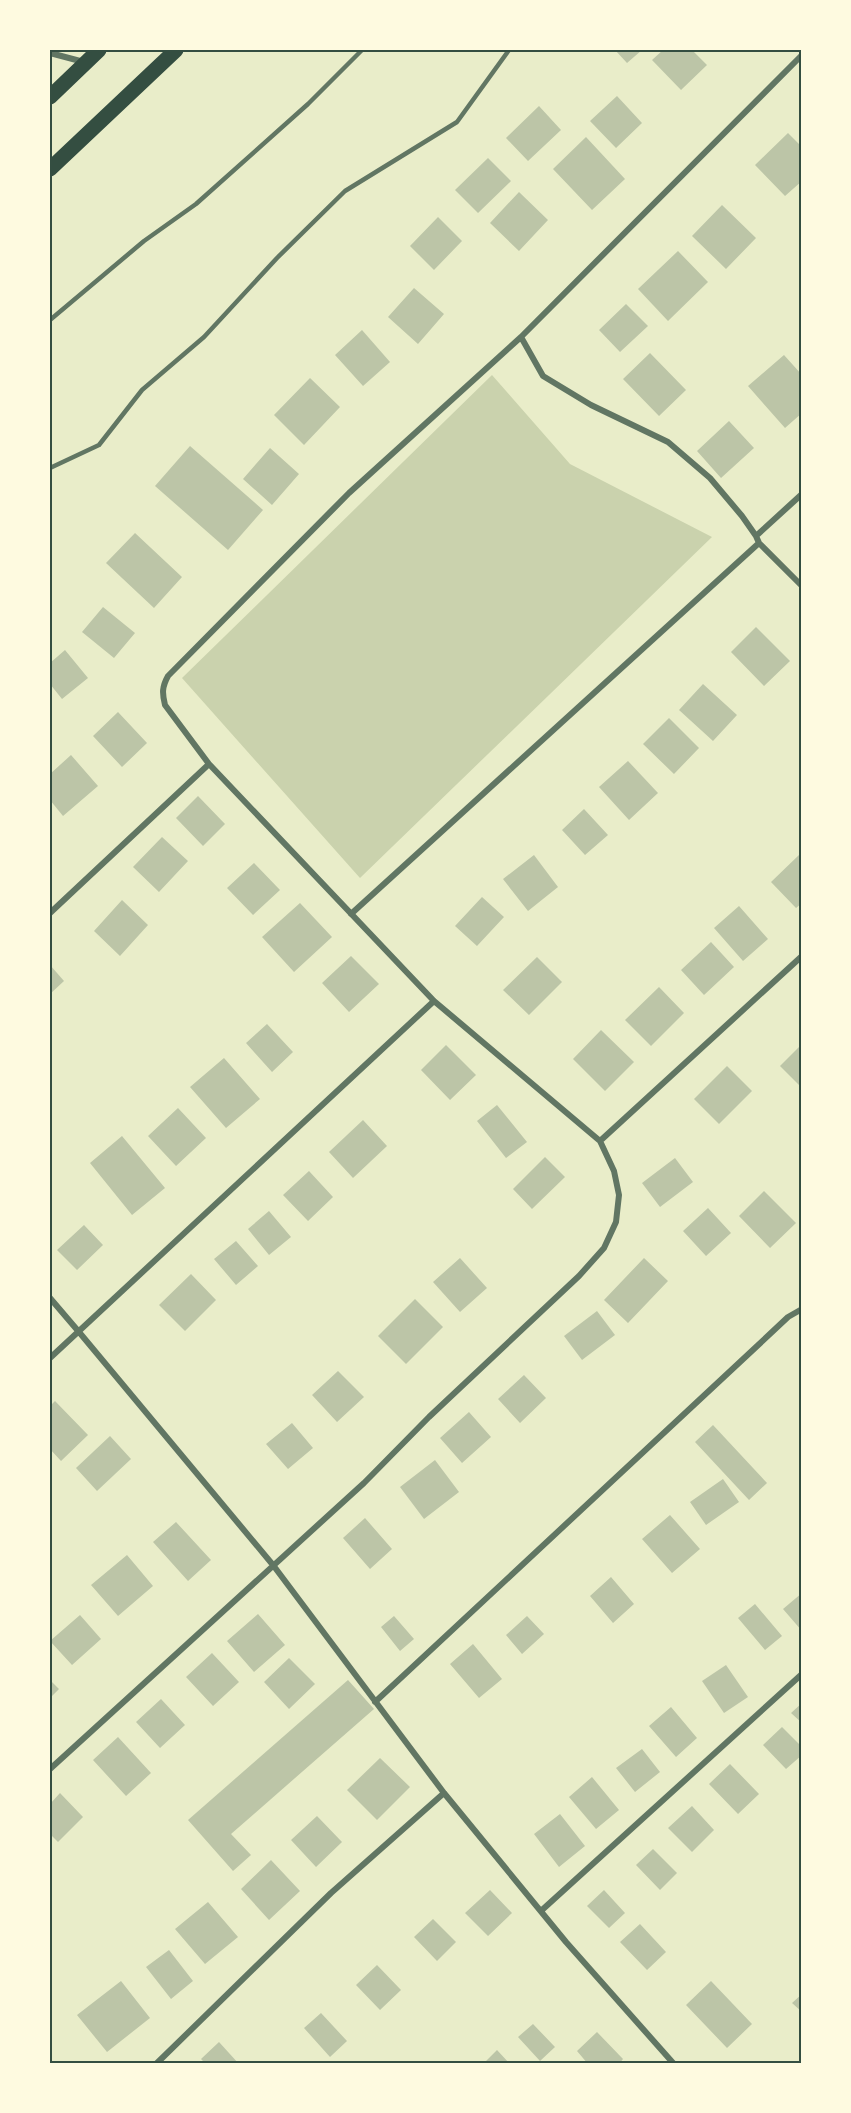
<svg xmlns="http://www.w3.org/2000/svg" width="851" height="2113" viewBox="0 0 851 2113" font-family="'Work Sans',sans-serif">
	<rect width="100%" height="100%" fill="#e9edc9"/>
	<!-- green -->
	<path fill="#cad2ad" d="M492,375L570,464L712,537L360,878L182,678Z"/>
	<!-- building -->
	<path fill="#bcc5a7" d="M615,50H642L627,63Z
		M663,50H692L707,65L681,90L652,60Z
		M617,96L642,123L616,148L590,121Z
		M539,106L561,130L528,161L506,138Z
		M788,133L802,147V181L785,196L755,165Z
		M586,137L625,179L592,210L553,169Z
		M488,158L511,181L478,213L455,190Z
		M519,192L548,220L519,251L490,223Z
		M722,205L756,238L726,269L692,236Z
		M438,217L462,241L434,270L410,246Z
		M678,251L708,282L668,321L638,289Z
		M414,288L444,314L418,344L388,317Z
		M626,304L648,326L620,352L599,330Z
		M362,330L390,362L363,386L335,355Z
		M650,353L686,390L659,416L623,379Z
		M784,355L802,375V413L785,428L748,386Z
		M310,378L340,407L304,445L274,415Z
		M729,421L754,448L721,478L697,451Z
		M190,446L263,510L228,550L155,486Z
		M270,448L299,474L272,505L243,479Z
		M135,533L182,577L154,608L106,563Z
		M103,607L135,633L114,658L82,632Z
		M756,627L790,661L764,686L731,652Z
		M65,650L88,678L62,699L50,684V663Z
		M703,684L737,715L713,741L679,710Z
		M118,712L147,743L122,767L93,736Z
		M669,718L699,748L674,774L643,744Z
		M71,755L98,786L63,816L50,800V774Z
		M628,761L658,793L629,820L599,787Z
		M198,796L225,824L203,846L176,818Z
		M584,809L608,835L585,855L562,830Z
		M162,837L188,861L159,892L133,867Z
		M534,855L558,887L528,911L503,879Z
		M799,855L802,858V903L796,908L771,882Z
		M254,863L280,890L253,915L227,888Z
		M482,897L504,917L477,946L455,926Z
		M122,900L148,925L120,956L94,931Z
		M300,903L332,937L294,972L262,937Z
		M739,906L768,939L743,961L714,928Z
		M711,942L734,967L704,995L681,970Z
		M351,956L379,984L349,1012L322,983Z
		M537,957L562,982L529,1015L503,990Z
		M50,965L64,981L50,994Z
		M659,987L684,1013L651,1046L625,1020Z
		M267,1024L293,1052L272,1072L246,1043Z
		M601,1030L634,1062L605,1091L573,1059Z
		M802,1044V1088L780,1066Z
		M446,1045L476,1075L450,1100L421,1070Z
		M224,1058L260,1099L226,1128L190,1087Z
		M727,1066L752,1091L719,1124L694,1099Z
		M497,1105L527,1142L506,1158L477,1121Z
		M178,1108L206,1138L176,1166L148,1136Z
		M363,1120L387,1146L353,1178L329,1152Z
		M122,1136L165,1188L132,1215L90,1163Z
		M545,1157L565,1177L532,1209L513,1189Z
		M675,1158L693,1182L660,1207L642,1183Z
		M309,1171L333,1197L308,1221L283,1195Z
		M764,1191L796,1223L770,1248L739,1216Z
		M708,1208L731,1233L706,1256L683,1231Z
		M269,1211L291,1237L269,1255L248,1229Z
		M84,1225L103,1245L77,1270L57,1250Z
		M236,1241L258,1266L236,1285L214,1259Z
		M460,1258L487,1288L460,1312L433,1282Z
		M644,1258L668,1281L628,1323L604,1300Z
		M191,1274L216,1300L185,1331L159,1305Z
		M415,1299L443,1327L406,1364L378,1336Z
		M597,1311L615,1335L582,1360L564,1336Z
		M338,1371L364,1397L337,1422L312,1395Z
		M524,1375L546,1398L520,1423L498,1399Z
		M55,1401L88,1435L61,1461L50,1449V1406Z
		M469,1412L491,1437L462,1463L440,1438Z
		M292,1423L313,1448L288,1469L266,1444Z
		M713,1425L767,1483L749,1500L695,1442Z
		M110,1436L131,1459L97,1491L76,1468Z
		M435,1460L459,1492L424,1519L400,1487Z
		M723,1479L739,1502L706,1525L690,1502Z
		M670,1515L700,1549L672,1573L642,1539Z
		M365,1518L392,1549L370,1569L343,1538Z
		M176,1522L211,1560L188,1581L153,1542Z
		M127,1555L153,1586L118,1616L91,1585Z
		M611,1577L634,1604L613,1623L590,1596Z
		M802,1593V1631L783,1609Z
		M755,1604L782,1636L765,1650L738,1618Z
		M258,1614L285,1645L254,1672L227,1641Z
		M80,1615L101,1639L72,1665L50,1641Z
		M394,1616L414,1639L400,1651L381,1627Z
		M527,1616L544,1634L522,1654L506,1635Z
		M473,1644L502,1679L479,1698L450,1664Z
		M212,1653L239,1682L213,1706L186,1677Z
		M289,1658L315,1684L289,1709L264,1682Z
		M726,1665L748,1697L724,1713L702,1681Z
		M50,1680L59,1689L50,1698Z
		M348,1680L374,1709L231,1834L251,1855L233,1871L188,1820Z
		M161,1699L185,1725L160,1748L136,1722Z
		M802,1703V1723L791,1713Z
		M671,1707L697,1738L676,1757L649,1726Z
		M782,1727L802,1747V1755L786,1769L763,1745Z
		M118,1737L151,1773L126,1796L93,1760Z
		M642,1749L660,1772L635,1792L616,1768Z
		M380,1758L410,1787L377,1820L347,1790Z
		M730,1764L759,1794L738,1814L709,1784Z
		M592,1777L619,1810L596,1829L569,1797Z
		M60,1793L83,1817L58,1842L50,1834V1804Z
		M692,1806L714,1830L692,1852L668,1828Z
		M560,1814L585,1846L559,1867L534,1834Z
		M317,1816L342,1842L316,1867L291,1840Z
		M653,1849L677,1873L660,1890L636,1865Z
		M271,1860L300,1891L269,1920L241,1889Z
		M490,1890L512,1913L488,1936L465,1913Z
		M604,1890L625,1913L609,1928L587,1906Z
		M208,1902L238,1937L205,1964L175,1929Z
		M433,1919L456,1942L437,1961L414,1937Z
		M640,1924L666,1952L647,1970L620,1942Z
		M169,1950L193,1981L171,1999L146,1967Z
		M377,1965L401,1990L380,2010L356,1985Z
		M121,1981L150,2018L107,2052L77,2015Z
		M711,1981L752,2024L727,2048L686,2005Z
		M802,1994V2012L792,2003Z
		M321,2013L347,2041L330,2057L304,2028Z
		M533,2024L555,2047L540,2061L518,2037Z
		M597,2032L623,2059L619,2064H588L577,2051Z
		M219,2042L239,2064H206L201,2059Z
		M497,2050L510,2064H483Z"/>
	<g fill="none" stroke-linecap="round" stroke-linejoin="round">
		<!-- service -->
		<path stroke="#617663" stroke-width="4.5" d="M50,320L144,241L196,204L308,104L362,50
			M50,468L99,445L142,390L204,337L277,258L345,191L457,122L509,50"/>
		<!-- minor -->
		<path stroke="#617663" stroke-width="6" d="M50,53L84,62
			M756,536L742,516L710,478L668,442L591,405L543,376L521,337L802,55
			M759,543L802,586
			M50,913L209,764
			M351,914L759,543L756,536L802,494
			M600,1141L802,956
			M50,1298L79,1332L273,1565L444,1793L566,1942L674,2064
			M50,1358L434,1001
			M375,1702L755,1348L788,1317L802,1309
			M50,1769L364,1483L429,1417L579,1276L604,1248L616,1222L619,1195L614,1171L600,1141L434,1001L209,764L165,705C162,693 162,687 168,676L349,493L521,337
			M542,1910L802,1674
			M156,2064L331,1893L444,1793"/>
		<!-- primary -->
		<path stroke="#344e41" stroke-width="15" d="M50,97L99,50
			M50,169L176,50"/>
	</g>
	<!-- border -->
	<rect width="851" height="2113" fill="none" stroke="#fefae0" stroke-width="102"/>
	<rect x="51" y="51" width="749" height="2011" fill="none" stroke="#344e41" stroke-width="2"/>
</svg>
